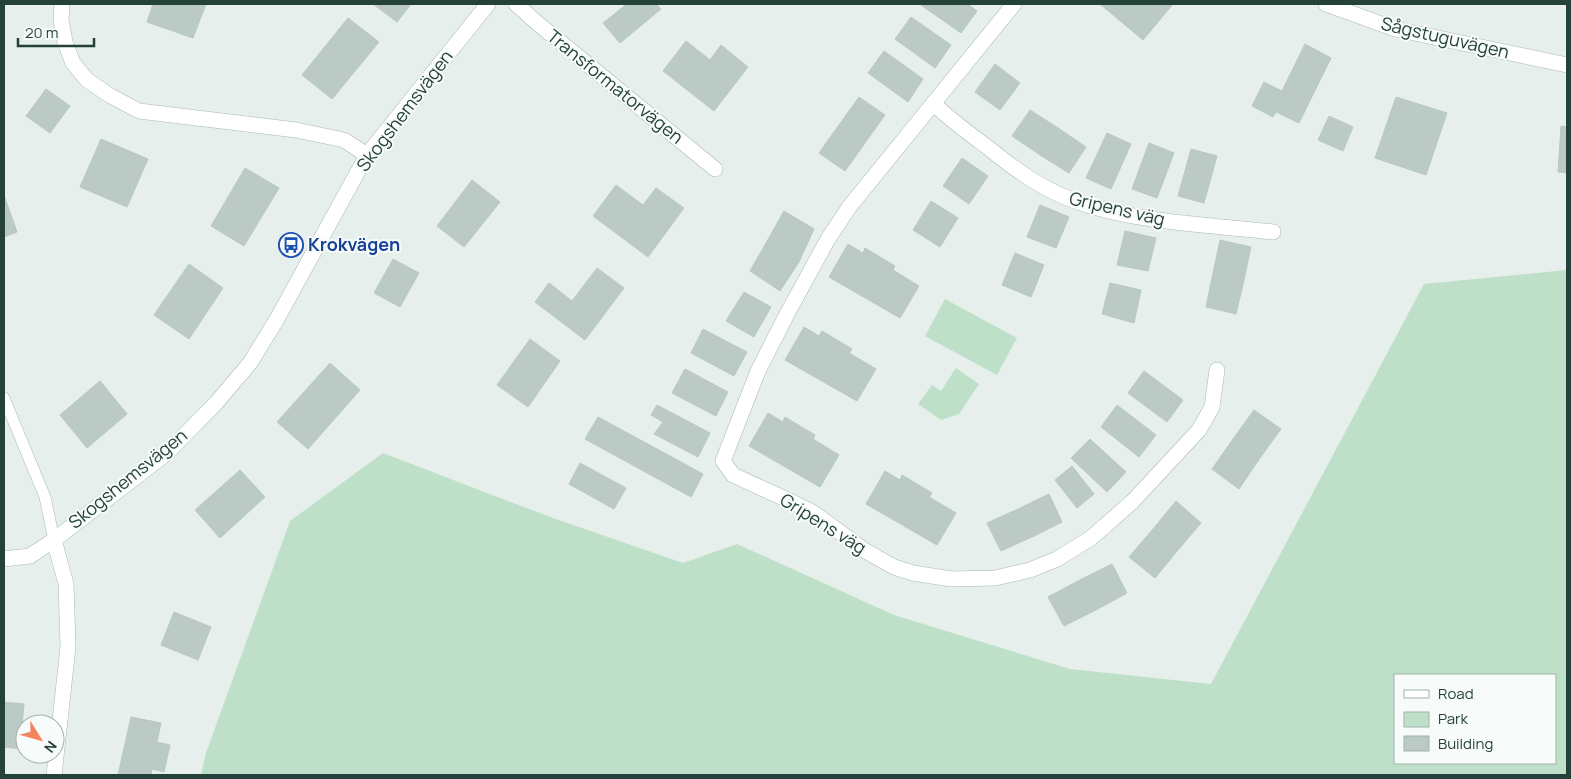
<svg xmlns="http://www.w3.org/2000/svg" width="1571" height="779" viewBox="0 0 1571 779" font-family="Manrope,sans-serif">
	<rect width="100%" height="100%" fill="#e6efeb"/>
	<!-- green -->
	<path fill="#bfe0c8" fill-rule="evenodd" d="M1567,270V775H201L206,753L290,521L383,453L550,517L683,563L737,544L894,615L1070,669L1211,684L1424,284ZM1395,675H1555V763H1395Z
		M945,299L1017,338L997,375L925,336Z
		M956,368L979,384L959,414L941,420L918,404L932,385L941,391Z"/>
	<!-- building -->
	<path fill="#bbcac4" stroke="#b8c9c2" d="M153,4H206L193,38L147,22Z
		M373,4H411L397,22Z
		M627,4H656L661,9L620,43L603,23Z
		M922,4H967L977,11L961,33L921,5Z
		M1100,4H1173L1143,40Z
		M911,17L951,45L935,68L895,39Z
		M348,18L379,42L332,99L302,75Z
		M686,41L710,60L721,45L748,67L714,111L663,71Z
		M1305,44L1331,58L1299,123L1276,112L1273,117L1252,106L1264,82L1282,91Z
		M884,51L923,79L908,102L868,73Z
		M995,64L1020,83L1000,110L975,92Z
		M46,89L70,106L50,133L26,116Z
		M859,97L885,115L865,143L839,125Z
		M1396,97L1447,113L1426,175L1375,158Z
		M1030,110L1058,128L1040,155L1012,136Z
		M1329,116L1353,127L1343,151L1318,140Z
		M839,125L865,143L845,171L819,153Z
		M1561,126L1567,127V173L1558,172Z
		M1058,128L1086,147L1069,173L1040,155Z
		M1107,133L1131,144L1111,189L1086,178Z
		M101,139L148,159L127,207L80,187Z
		M1149,143L1174,153L1157,198L1132,189Z
		M1191,149L1217,156L1204,203L1178,196Z
		M962,158L988,176L969,204L943,186Z
		M245,168L279,188L244,246L211,226Z
		M472,180L500,202L464,247L437,226Z
		M616,185L643,205L656,188L684,208L648,257L593,216Z
		M4,195L17,232L4,237Z
		M931,201L958,218L940,247L913,230Z
		M1040,205L1069,217L1056,248L1027,237Z
		M784,211L814,229L799,262L766,243Z
		M1125,231L1156,238L1148,271L1117,265Z
		M1220,240L1251,247L1244,280L1213,273Z
		M766,243L799,262L780,291L750,271Z
		M848,244L863,253L865,248L895,266L893,270L919,286L900,318L829,277Z
		M1015,253L1044,265L1031,297L1002,285Z
		M393,259L419,273L400,307L374,293Z
		M189,264L223,288L189,339L154,315Z
		M597,268L624,288L585,340L535,302L549,283L572,301Z
		M1213,273L1244,280L1236,314L1206,307Z
		M1110,283L1141,290L1134,323L1102,314Z
		M744,292L771,307L754,337L726,321Z
		M804,327L819,336L822,331L852,349L849,353L876,369L857,401L785,360Z
		M703,329L747,352L734,376L691,353Z
		M530,339L560,361L528,407L497,385Z
		M330,363L360,390L308,449L277,422Z
		M685,369L728,392L716,416L672,393Z
		M1144,371L1183,400L1167,422L1128,393Z
		M100,381L127,414L87,448L60,415Z
		M657,405L710,433L698,457L654,434L663,422L651,415Z
		M1117,405L1156,435L1139,457L1101,427Z
		M1254,410L1281,429L1260,458L1233,439Z
		M768,413L783,422L785,417L815,435L813,439L839,455L820,487L749,446Z
		M598,417L703,474L691,497L585,439Z
		M1090,439L1126,472L1107,492L1071,458Z
		M1233,439L1260,458L1239,489L1212,469Z
		M580,463L626,488L614,509L569,484Z
		M1072,466L1094,494L1077,508L1055,480Z
		M240,470L265,497L220,538L195,510Z
		M885,471L900,480L902,475L932,493L929,497L956,513L937,545L866,504Z
		M1049,494L1062,522L1032,537L1018,509Z
		M1176,501L1201,523L1178,550L1153,529Z
		M1018,509L1032,537L1001,551L987,523Z
		M1153,529L1178,550L1155,578L1129,557Z
		M1112,564L1127,593L1096,610L1080,580Z
		M1080,580L1096,610L1064,626L1048,597Z
		M174,612L211,627L198,660L161,645Z
		M4,702L24,704L20,749L4,747Z
		M131,717L161,723L157,742L170,745L164,772L152,769L151,775H118Z"/>
	<g fill="none" stroke-linecap="round" stroke-linejoin="round">
		<defs>
			<path id="service" d="M4,398L45,497L54,540"/>
			<path id="minor" d="M62,4L61,20L65,42L73,63L87,80L109,95L139,111L296,130L344,140L367,155
				M516,4L536,22L715,169
				M1014,4L850,206L828,239L787,314L758,371L723,461L733,475L790,501L814,513L864,550L894,567L913,573L951,579L995,578L1030,570L1057,559L1091,538L1132,502L1199,430L1212,407L1217,370
				M1326,4L1395,29L1567,65
				M933,103C949,119 967,132 986,146C1018,172 1047,193 1087,205C1146,223 1212,225 1273,232
				M54,540L66,584L68,647L54,775
				M4,559L30,556L54,540L167,453L216,403L250,363L277,319L367,155L488,4"/>
		</defs>
		<!-- service casing -->
		<use href="#service" stroke="#a8b8b2" stroke-width="12"/>
		<!-- minor casing -->
		<use href="#minor" stroke="#a8b8b2" stroke-width="16"/>
		<!-- service -->
		<use href="#service" stroke="#fff" stroke-width="11"/>
		<!-- minor -->
		<use href="#minor" stroke="#fff" stroke-width="15"/>
	</g>
	<!-- icons -->
	<defs>
		<symbol id="bus-ring" viewBox="-11 -11 22 22"><circle r="9.5" fill="#f7fbf9" stroke="#1a4fb4" stroke-width="1.5"/><path d="M-5-6H5V4H4V6H2V4H-2V6H-4V4H-5ZM-3.5-4V0h7V-4ZM-3.5 1.2v1.5H-2V1.2ZM2 1.2v1.5H3.5V1.2Z" fill="#1a4fb4"/></symbol>
	</defs>
	<g fill-rule="evenodd">
		<use href="#bus-ring" x="277" y="231" width="28" height="28"/>
	</g>
	<g text-anchor="middle" stroke-width="4" stroke-linejoin="round" paint-order="stroke">
		<!-- street labels -->
		<g font-size="18" fill="#24423a" stroke="#f7fbf9">
			<text transform="translate(1445 38) rotate(13)" y="6">Sågstuguvägen</text>
			<text transform="translate(615 87) rotate(39)" y="6">Transformatorvägen</text>
			<text transform="translate(405 111) rotate(-53)" y="6">Skogshemsvägen</text>
			<text transform="translate(1117 209) rotate(13)" y="6">Gripens väg</text>
			<text transform="translate(128 479) rotate(-39)" y="6">Skogshemsvägen</text>
			<text transform="translate(823 524) rotate(32)" y="6">Gripens väg</text>
		</g>
		<!-- transit labels -->
		<g font-size="18" font-weight="bold" fill="#164399" stroke="#f7fbf9" text-anchor="start">
			<text x="308" y="251">Krokvägen</text>
		</g>
	</g>
	<!-- border -->
	<rect width="1571" height="779" fill="none" stroke="#24423a" stroke-width="10"/>
	<!-- legend -->
	<rect x="1394" y="674" width="162" height="90" fill="#f7fbf9" stroke="#a3b1ad"/>
	<rect x="1404" y="690" width="25" height="8" fill="#ffffff" stroke="#a3b1ad"/>
	<text x="1438" y="699" font-size="15" fill="#24423a">Road</text>
	<rect x="1404" y="712" width="25" height="15" fill="#bfe0c8" stroke="#a3b1ad"/>
	<text x="1438" y="724" font-size="15" fill="#24423a">Park</text>
	<rect x="1404" y="736" width="25" height="15" fill="#bbcac4" stroke="#a3b1ad"/>
	<text x="1438" y="749" font-size="15" fill="#24423a">Building</text>
	<!-- north arrow -->
	<g transform="translate(40 739) rotate(127)"><circle r="24" fill="#f7fbf9" stroke="#a3b1ad"/>
	<path d="M0-4L9 19L0 12L-9 19Z" fill="#f4845f"/>
	<text y="-8" font-size="14" font-weight="bold" text-anchor="middle" fill="#24423a">N</text>
	</g>
	<!-- scale -->
	<path d="M18 38v8h76v-8" fill="none" stroke="#24423a" stroke-width="2.5"/>
	<text x="25" y="38" font-size="15" fill="#24423a" stroke="#f7fbf9" stroke-width="4" paint-order="stroke">20 m</text>
</svg>
